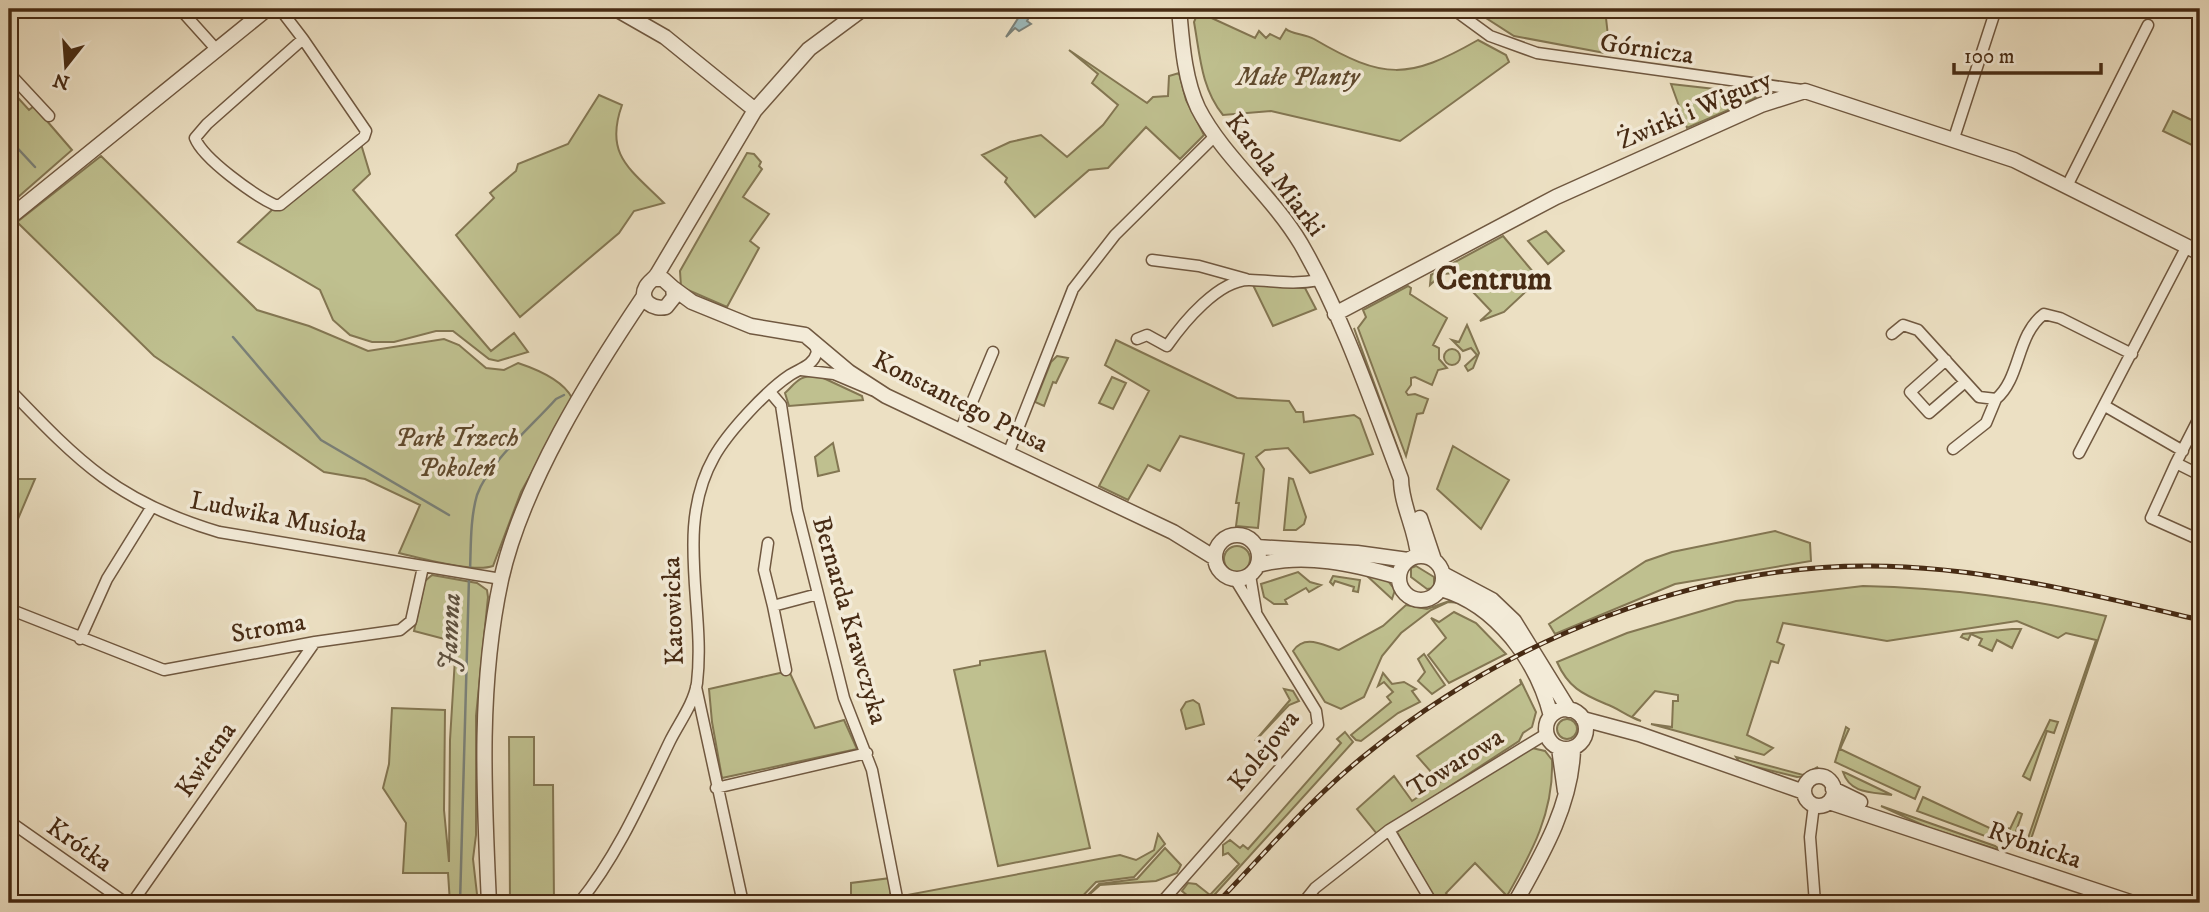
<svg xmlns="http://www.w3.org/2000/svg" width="2209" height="912" viewBox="0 0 2209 912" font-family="'IM FELL DW Pica',serif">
	<rect width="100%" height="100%" fill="#ece0c3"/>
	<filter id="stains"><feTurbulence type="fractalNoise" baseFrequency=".00286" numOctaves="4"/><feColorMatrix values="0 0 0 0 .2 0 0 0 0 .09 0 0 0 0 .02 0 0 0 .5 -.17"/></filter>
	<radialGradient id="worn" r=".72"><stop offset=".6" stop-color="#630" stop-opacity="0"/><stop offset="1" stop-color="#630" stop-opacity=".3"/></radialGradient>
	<!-- green -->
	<path fill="#bfc08f" stroke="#837652" stroke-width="2" d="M1192,9L1255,38L1259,31L1266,38L1270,34L1280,39L1286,29C1291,34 1305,34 1314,39C1384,80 1408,80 1478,40L1506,55L1509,62L1400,141L1271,111L1223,115C1201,88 1200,55 1194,22L1197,15Z
		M1472,9H1605L1610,54L1514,36Z
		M1069,50L1147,103L1153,97L1168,96L1169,76L1179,73L1186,100L1204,135L1180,159L1146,127L1108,168L1089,170L1035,217L1005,182L1007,178L982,155L1010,142L1041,135L1067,157L1103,125L1118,105L1092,83L1098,74Z
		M1671,84L1750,93L1756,98L1687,128Z
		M9,88L29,110L34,106L72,150L9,205Z
		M599,95L622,105C604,155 630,169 664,203L634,211L619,233L520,317L456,235L494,198L490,193L516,171L518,164L568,144Z
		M2173,111L2200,124V149L2163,131Z
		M361,144L370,174L353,190L491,351L514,333L528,352L498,361L489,359L453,331H436L394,342H372L350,335L333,320L320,290L238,242L274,208Z
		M747,153L754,154L761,162L759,166L762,169L743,197L769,214L750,241L759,248L727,307L681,287L680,271Z
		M101,156L257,310L309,326L368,351L444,339L459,345L486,368L504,370L518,363C536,369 563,380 572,398L570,404L521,492L493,566C473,573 421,558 399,553L420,505L365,479L324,472L154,356L17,222Z
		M1546,231L1564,251L1548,264L1528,241Z
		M1503,236L1539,279L1504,312L1480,321L1491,311L1455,273L1442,274L1430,285L1431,275Z
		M1253,285L1305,288L1316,309L1273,326Z
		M1408,286L1411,288L1410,294L1447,318L1433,345L1439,348V359L1447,368L1438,370L1432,385L1415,377L1411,378V385L1406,392L1408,395L1415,394L1428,399L1423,413L1417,414L1406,456L1358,328L1366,317L1363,310Z
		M1467,325L1479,353L1473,368L1468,371L1465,366L1477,355L1471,348L1463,351L1452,340L1459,342Z
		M1354,328L1401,457L1399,456Z
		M1116,340L1237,398L1289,401L1296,412H1303L1304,422L1354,415L1360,419L1373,454L1310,473L1288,448L1265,450L1256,457L1264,469L1258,528L1236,526L1239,503H1236L1244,454L1180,436L1160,471L1148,465L1128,500L1099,486L1149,391L1105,365Z
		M1444 357a8 8 0 1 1 16 0a8 8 0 1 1-16 0Z
		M1057,356L1068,358L1056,383L1053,382L1044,406L1035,402L1051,362Z
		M819,376L862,396L863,400L789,406L785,393C797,382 798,375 819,376Z
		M1112,377L1126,383L1113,409L1099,403Z
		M833,443L839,471L818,476L815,457Z
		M1453,446L1509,480L1481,529L1437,489Z
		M1289,478L1293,479L1306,517L1304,524L1296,530H1284Z
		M9,479H35L9,540Z
		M1775,531L1810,543L1811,561L1675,584L1555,634L1549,624L1646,561L1672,552Z
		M1224 559a13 13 0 1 1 26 0a13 13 0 1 1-26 0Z
		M1416,566L1434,577V588L1427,589L1411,577V568Z
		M1298,572L1310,582L1321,585L1309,592L1306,588L1285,600L1287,604H1274L1264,597L1261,584Z
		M432,575L477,583L487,590L488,597L476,716V835L473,859L478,903H450L448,873H403L406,823L383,788L389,764L392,708L445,710L444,810L449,862L450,740L456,642L414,631L425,581Z
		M1366,575L1388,581L1395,590L1392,599Z
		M1333,576L1360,580L1358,592L1353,591L1354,587L1335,581L1333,585L1330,582Z
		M1863,586C1949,588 2022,598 2106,616L2028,848L2025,847L2096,640L2066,633L2058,638L2017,621L1887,641L1783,623L1777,642L1784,645L1778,663L1771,661L1747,735L1773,748L1764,755L1651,724L1672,727L1673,701H1678V695L1655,691L1632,717L1641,721C1628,717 1618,708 1606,704C1582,694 1568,687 1557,662L1627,633L1736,601Z
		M1452,600L1462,603L1448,602L1431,610L1401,633L1382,656L1364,697L1341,709L1325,702L1293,651C1305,634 1322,645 1339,650L1383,626L1406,605L1427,609Z
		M1454,612L1476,623L1506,654L1449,683L1428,655L1446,638L1431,618L1439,622Z
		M2012,629H2021L2012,648L1997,640L1992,651L1979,645L1982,639L1971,634L1968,640L1961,637L1963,634Z
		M1045,651L1090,848L998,866L954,670L980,665V661Z
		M1424,654L1445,685L1432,694L1418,681L1425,672L1418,659Z
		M789,671L815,728L844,720L857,749L722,778L712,722L709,689Z
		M1383,673L1392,684L1404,682L1416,689L1412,691L1420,702L1398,713L1361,741L1356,740L1351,735L1391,702L1387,697L1393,692L1384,682L1378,686Z
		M1520,679L1536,712L1532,727L1523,733L1519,741L1377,834L1357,809L1394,776L1412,801L1440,782L1417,756L1521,684Z
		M1284,689L1293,691L1299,701L1289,705L1255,741L1290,700Z
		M1193,700L1199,704L1204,724L1186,729L1181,710L1186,702Z
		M1557 729a10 10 0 1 1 20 0a10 10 0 1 1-20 0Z
		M2050,720L2058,722L2054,733L2047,731L2030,780L2023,776Z
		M1846,727L1849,729L1840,749L1920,787L1915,799L1835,762Z
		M1345,732L1353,742L1207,903H1181L1188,896L1182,891L1188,883L1196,884L1210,895L1239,864L1228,853L1223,855V845L1230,840L1240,848L1243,845L1248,849L1341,743L1337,739Z
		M509,737H534V785H553L554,903H510Z
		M1532,748L1545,751L1552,760C1554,812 1532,852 1507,896L1475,863L1446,893L1453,903H1437L1397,832L1430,807Z
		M1736,757L1803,775L1818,767L1809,776L1797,777L1740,763Z
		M1843,772L1846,773L1892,795C1872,792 1850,794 1843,772Z
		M1923,797L1998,832L2001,826L2010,829L2018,812L2022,814L2013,840L2004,843L1917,811Z
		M1881,806L1995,846L2002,851L1929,828Z
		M1158,834L1165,844L1134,877L1096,882L1076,903H906L907,895L1120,855L1136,860L1154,850Z
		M1165,848L1181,865L1177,873L1156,881L1100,885L1080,903L1099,884L1137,879Z
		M891,878L890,903H851V883Z"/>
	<!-- water -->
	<path fill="#9cbbbd" stroke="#7a8179" stroke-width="2" d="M1024,9L1032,12L1027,21L1031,24L1019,31L1015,28L1006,37Z"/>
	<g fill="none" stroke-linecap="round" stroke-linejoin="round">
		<!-- stream -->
		<path stroke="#7a8179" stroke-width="2.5" d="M9,139L35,167
			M233,337L321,440L449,515
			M470,571C471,547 470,519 477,495C488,463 533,425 556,399L564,395
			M460,903L469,578"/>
		<defs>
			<path id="minor" d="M180,9L216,49
				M280,9L303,39L366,131L364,137L280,205H275C254,195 203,159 195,138L207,124L303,39
				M1453,9L1490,36L1537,53L1802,90
				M9,73L49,116
				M1954,138L1996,9
				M2067,186L2148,25
				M1152,260L1199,266L1246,279
				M1892,334L1903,325L1918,330L1979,397L1996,399C2021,378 2016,335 2044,314L2060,318L2132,354
				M1137,339L1147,335L1167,346C1183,323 1219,279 1250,280C1277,281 1291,285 1320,280
				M1946,360L1910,392L1929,413L1965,382
				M801,370L834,374L872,390
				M9,389C80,463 118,502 219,532L501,579
				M770,392L781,405L797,510L844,698L872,770L898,903
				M2105,406L2183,451
				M2200,416L2176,463L2200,475
				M960,431L993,352
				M1953,449L1986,423L1996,399
				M2079,453L2187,246
				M1008,454L1073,289L1115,235L1216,135
				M2176,463L2151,518L2200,540
				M768,543L764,570L773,606
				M1250,575L1256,611
				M9,609L164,670L315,642L400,630L411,621L423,567
				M80,639L107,579L151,508
				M786,670L773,606L818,594
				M696,687L743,903
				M716,788L867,753
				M1814,805L1810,837L1815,903
				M9,821L126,903
				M132,903L315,642
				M579,903C618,855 643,797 670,741C679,723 694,703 697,683C706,607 674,528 714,457C728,432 766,391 790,375C801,368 813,366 817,352L814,342
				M1161,903L1318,725L1316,711L1235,579
				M1303,903L1315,888L1389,830
				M1432,903L1389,830L1546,734"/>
			<path id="tertiary" d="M616,9L665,37L755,110
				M1179,9C1182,41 1184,78 1198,108C1223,157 1272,195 1301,244C1343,317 1371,400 1401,479C1401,505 1416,529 1418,556
				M9,218L267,9
				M654,279H663L673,288L674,297L666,307C654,310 638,301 646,287C649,281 655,279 658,273L755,110L809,49L863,9
				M673,288L692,302L751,326L805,335L849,372L886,396L1173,532L1215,558
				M1335,314L1556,197L1761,105L1805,91L2014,160L2200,253
				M1420,518L1434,560
				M1215 557a22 22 0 1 1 44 0a22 22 0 1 1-44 0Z
				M1257,547L1357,553L1408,560
				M1399 578a22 22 0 1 1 44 0a22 22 0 1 1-44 0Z
				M1258,565C1304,552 1354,564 1399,577
				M1443,574L1492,600L1514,621L1569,710
				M1441,589C1497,605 1537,661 1551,716
				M1546 729a20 20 0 1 1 40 0a20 20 0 1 1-40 0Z
				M1583,719L1639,734L1804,792
				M1559,748L1565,791
				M1804 791a15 15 0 1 1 30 0a15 15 0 1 1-30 0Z
				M1833,789L1860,802
				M1829,802L2133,903
				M489,903C484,796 478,686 501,580C522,485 590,376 644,296
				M1515,903C1542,855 1572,804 1573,748"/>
		</defs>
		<!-- minor casing -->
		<use href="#minor" stroke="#705840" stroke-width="13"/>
		<!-- tertiary casing -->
		<use href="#tertiary" stroke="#705840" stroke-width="17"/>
		<!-- minor -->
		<use href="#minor" stroke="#f3ebd8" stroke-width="10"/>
		<!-- tertiary -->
		<use href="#tertiary" stroke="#f3ebd8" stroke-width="14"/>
		<defs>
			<path id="rail" d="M1217,903C1266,852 1313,796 1369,752C1506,641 1693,565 1870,566C1980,566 2094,595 2200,620"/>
		</defs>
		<!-- rail casing -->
		<use href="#rail" stroke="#472b14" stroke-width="5"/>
		<!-- rail -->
		<use href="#rail" stroke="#f3ebd8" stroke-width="2.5" stroke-dasharray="8" stroke-linecap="butt"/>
	</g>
	<g text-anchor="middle" stroke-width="7" stroke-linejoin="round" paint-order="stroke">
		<!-- street labels -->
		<g font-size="26" fill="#472b14" stroke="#f3ebd8">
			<text transform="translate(1647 48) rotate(8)" y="9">Górnicza</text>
			<text transform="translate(1694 109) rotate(-23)" y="9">Żwirki i Wigury</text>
			<text transform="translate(1276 174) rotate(53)" y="9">Karola Miarki</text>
			<text transform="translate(961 401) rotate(27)" y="9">Konstantego Prusa</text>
			<text transform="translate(279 516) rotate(11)" y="9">Ludwika Musioła</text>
			<text transform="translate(672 611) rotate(-92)" y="9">Katowicka</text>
			<text transform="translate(851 620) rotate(74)" y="9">Bernarda Krawczyka</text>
			<text transform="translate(268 627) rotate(-10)" y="9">Stroma</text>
			<text transform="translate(1263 750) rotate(-51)" y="9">Kolejowa</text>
			<text transform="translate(205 759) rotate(-55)" y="9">Kwietna</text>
			<text transform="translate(1455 762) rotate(-32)" y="9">Towarowa</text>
			<text transform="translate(80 844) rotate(35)" y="9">Krótka</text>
			<text transform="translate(2035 844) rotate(19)" y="9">Rybnicka</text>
		</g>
		<!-- park labels -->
		<g font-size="26" font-style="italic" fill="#5f492d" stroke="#f3ebd8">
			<text x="1298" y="85">Małe Planty</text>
			<text x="457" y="446">Park Trzech<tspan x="457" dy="30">Pokoleń</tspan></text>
		</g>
		<!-- water labels -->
		<g font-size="28" font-style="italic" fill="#5c4f3e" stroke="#f3ebd8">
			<text transform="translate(448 632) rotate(-87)" y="10">Jamna</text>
		</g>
		<!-- district labels -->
		<g font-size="33" font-weight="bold" fill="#472b14" stroke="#f3ebd8">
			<text x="1494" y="289">Centrum</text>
		</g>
	</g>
	<!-- margin -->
	<rect width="2209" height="912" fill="none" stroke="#ece0c3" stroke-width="35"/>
	<rect x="10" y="10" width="2188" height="891" fill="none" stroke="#472b14" stroke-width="3.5"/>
	<rect x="18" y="18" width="2174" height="877" fill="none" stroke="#472b14" stroke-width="2"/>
	<!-- north arrow -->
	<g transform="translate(66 66) rotate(197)" stroke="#f3ebd8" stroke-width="5" paint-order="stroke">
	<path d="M0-5L12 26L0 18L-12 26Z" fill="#472b14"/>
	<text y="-10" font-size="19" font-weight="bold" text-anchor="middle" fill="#472b14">N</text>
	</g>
	<!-- scale -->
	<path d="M1954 63v10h147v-10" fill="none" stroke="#472b14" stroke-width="3.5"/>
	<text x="1964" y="63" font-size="21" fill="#472b14" stroke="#f3ebd8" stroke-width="5" paint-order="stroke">100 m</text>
	<rect width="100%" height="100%" filter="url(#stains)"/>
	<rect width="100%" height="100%" fill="url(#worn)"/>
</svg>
